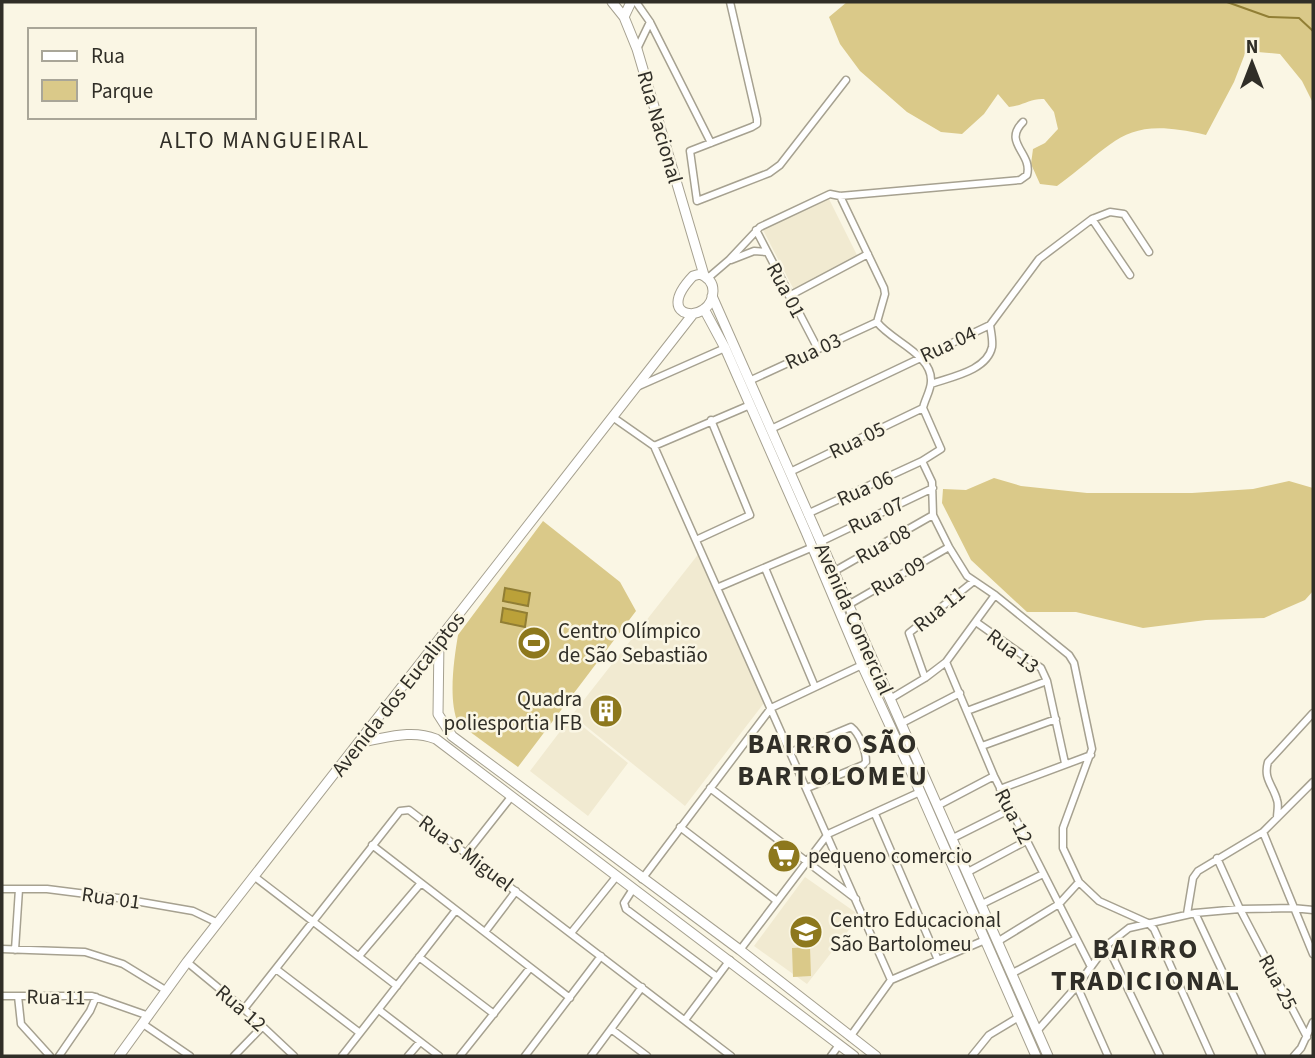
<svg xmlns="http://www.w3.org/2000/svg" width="1315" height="1058" viewBox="0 0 1315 1058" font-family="'Source Sans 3',sans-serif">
	<rect width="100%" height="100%" fill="#faf6e4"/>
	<!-- built -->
	<path fill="#f1ead1" d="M829,199L858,257L794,290L762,228Z
		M700,552L764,703L685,806L572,715Z
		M571,717L628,763L588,816L530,771Z
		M805,877L855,912L858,918L807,984L754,946Z"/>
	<!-- green -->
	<path fill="#dac989" d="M847,2H1313V103L1302,81L1280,54L1246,51L1234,82L1206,135C1122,115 1118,142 1057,186L1040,184L1031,164L1033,149L1045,143L1058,129L1054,112L1044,99C1031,98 1022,106 1009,107L998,94L984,114L962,134L941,132L907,112L860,71L840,44L829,17Z
		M994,478L1021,486L1087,493H1192L1253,489L1289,481L1313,488V591L1305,600L1264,618L1206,620L1143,628L1076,612H1027L971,560L942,503L943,489L966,490Z
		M543,521L620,582L636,611L518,767L458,723C448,700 454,659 458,635Z
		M810,947L811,976L793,977L792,948Z"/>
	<!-- water -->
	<path fill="#bba139" stroke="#917e34" stroke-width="2" d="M505,588L530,593L528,606L503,601Z
		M503,608L527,613L525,627L501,622Z"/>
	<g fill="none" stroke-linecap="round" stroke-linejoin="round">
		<!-- stream -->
		<path stroke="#917e34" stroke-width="2" d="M1227,2L1269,17L1299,18L1313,31"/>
		<defs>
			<path id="street" d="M636,2L650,22L711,143
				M730,2L757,119V124L752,127L690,151L697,201L769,173L780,165L846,80
				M637,49L650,22
				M840,196L884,288L885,294L877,322C891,341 932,354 931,381C931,390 925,399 923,408L941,449L922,461L932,482L933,515L949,547L967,576L995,595L1069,655L1074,663L1092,749L1063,828V848L1079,882L1099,901L1148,923L1154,929L1211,1056
				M1092,219L1130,275
				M756,230L818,349
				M731,260L754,251L766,252
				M708,278L729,260L760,227L830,194L840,196L1020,180L1027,175C1033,153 1002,143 1023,122
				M789,296L868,254
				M749,381L877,322
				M931,384C950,377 987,371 992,347C993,340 991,332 990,325
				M639,386L725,348
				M614,418L654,446L891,980
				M771,429L990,325L1039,259L1092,219L1110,212L1124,214L1149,252
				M654,446L750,405
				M790,472L923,408
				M807,514L922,461
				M698,539L750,515L711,420
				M820,542L933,488
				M765,568L815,687
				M833,572L933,515
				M719,587L813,547
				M848,605L949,547
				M976,622L1041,668L1047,681L1065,763
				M946,662L994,776L1091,967
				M925,678L909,633L974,581
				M890,699L925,678L946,662L995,595
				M967,711L1047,681
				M902,723L960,693
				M982,746L1056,719
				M791,752L851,727C860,734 866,751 866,762L863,765L807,788
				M710,788L856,899
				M1000,789L1091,755
				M937,806L994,776
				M875,814L938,960
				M1277,818C1277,812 1279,805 1277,800C1273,785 1263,779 1268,762L1313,713
				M680,827L777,901
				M1263,832L1313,782
				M951,839L1011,809
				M372,845L570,998
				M466,854L511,797
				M1217,858L1240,909L1307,1037
				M966,873L1026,841
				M255,877L397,986
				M642,879L771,708L862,665
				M2,889H47L118,898L193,911L218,923
				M633,889L624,903L626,909L717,977
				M980,905L1043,874
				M1195,913L1262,1056
				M1187,914L1193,878L1198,871L1263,832L1313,954
				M485,932L516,891
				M571,933L616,877
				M997,942L1059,904L1079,882
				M1107,945L1160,1056
				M2,949L85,952L123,964L167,991
				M15,950L19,889
				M740,950L828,834L920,792
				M359,956L421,883
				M419,957L494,1014
				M187,962L244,1009L294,1056
				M276,969L360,1033
				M1011,974L1076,939
				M1077,986L1108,1056
				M2,996H92L149,1016
				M18,996L21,1024L50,1056
				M244,1009L400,811L409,810L731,1056
				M379,1010L439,1056
				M685,1020L730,960
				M143,1024L190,1056
				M611,1029L647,1056
				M1037,1031L1077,986L1107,945L1129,928L1195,913L1240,909L1292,908L1313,910
				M850,1037L891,980L985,940
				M59,1056L90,1011L96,997
				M234,1056L263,1026
				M342,1056L456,910
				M408,1056L420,1042
				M460,1056L530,968
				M525,1056L601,956
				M591,1056L642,987
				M831,1056L839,1045
				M972,1056L989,1035L1019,1017
				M1294,1056L1301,1048L1313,1022"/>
			<path id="secondary" d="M612,2L624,17L637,49L704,275
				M624,17L631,2
				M700,274C708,277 713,282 713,291C713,325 650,321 693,276Z
				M712,296L1048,1056
				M704,309L725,348L806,532L862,665L914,778L1036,1056
				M439,641L438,714L452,736L740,950L876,1056
				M361,742C387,738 411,729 436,739L854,1056
				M119,1056L187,962L693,314"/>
		</defs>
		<!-- street casing -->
		<use href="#street" stroke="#a6a190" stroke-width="9"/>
		<!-- secondary casing -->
		<use href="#secondary" stroke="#a6a190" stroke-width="11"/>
		<!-- street -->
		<use href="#street" stroke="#fff" stroke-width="6"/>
		<!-- secondary -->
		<use href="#secondary" stroke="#fff" stroke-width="9"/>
	</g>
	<!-- icons -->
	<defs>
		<symbol id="stadium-disc" viewBox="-11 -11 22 22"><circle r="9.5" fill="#8d781d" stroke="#faf6e4"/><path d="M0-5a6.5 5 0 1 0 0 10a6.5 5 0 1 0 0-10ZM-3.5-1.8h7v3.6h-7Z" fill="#fff"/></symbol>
		<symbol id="building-disc" viewBox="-11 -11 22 22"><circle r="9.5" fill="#8d781d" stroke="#faf6e4"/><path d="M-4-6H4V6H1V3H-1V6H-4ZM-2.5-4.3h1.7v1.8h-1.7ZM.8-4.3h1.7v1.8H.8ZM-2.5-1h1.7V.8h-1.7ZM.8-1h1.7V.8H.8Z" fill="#fff"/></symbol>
		<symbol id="supermarket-disc" viewBox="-11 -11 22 22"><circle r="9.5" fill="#8d781d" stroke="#faf6e4"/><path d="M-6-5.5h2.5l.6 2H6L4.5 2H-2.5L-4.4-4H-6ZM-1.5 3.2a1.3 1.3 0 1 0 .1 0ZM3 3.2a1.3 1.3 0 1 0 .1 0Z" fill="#fff"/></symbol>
		<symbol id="school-disc" viewBox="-11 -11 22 22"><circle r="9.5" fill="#8d781d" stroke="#faf6e4"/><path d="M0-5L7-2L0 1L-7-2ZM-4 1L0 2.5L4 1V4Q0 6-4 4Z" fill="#fff"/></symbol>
	</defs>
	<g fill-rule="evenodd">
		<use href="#stadium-disc" x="515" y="624" width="38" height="38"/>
		<use href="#building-disc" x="587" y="692" width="38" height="38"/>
		<use href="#supermarket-disc" x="765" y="837" width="38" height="38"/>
		<use href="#school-disc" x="787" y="913" width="38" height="38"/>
	</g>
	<g text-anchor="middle" stroke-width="5" stroke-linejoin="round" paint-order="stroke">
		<!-- street labels -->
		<g font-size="21" fill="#302e27" stroke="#faf6e4">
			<text transform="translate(660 127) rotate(74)" y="7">Rua Nacional</text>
			<text transform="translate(786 290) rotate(62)" y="7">Rua 01</text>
			<text transform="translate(948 344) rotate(-25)" y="7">Rua 04</text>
			<text transform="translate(813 351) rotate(-25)" y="7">Rua 03</text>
			<text transform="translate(857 440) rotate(-26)" y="7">Rua 05</text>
			<text transform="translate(865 488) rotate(-24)" y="7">Rua 06</text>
			<text transform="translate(876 515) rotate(-26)" y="7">Rua 07</text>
			<text transform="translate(883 544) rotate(-29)" y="7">Rua 08</text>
			<text transform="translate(898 576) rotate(-30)" y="7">Rua 09</text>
			<text transform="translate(939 609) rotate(-39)" y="7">Rua 11</text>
			<text transform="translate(854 619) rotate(66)" y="7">Avenida Comercial</text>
			<text transform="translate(1013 651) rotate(37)" y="7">Rua 13</text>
			<text transform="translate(398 694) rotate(-52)" y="7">Avenida dos Eucaliptos</text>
			<text transform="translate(1014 816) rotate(63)" y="7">Rua 12</text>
			<text transform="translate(466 853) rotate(37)" y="7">Rua S Miguel</text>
			<text transform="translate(111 898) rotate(8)" y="7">Rua 01</text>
			<text transform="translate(1278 982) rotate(62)" y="7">Rua 25</text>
			<text transform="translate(56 997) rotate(1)" y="7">Rua 11</text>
			<text transform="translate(241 1008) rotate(41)" y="7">Rua 12</text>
		</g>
		<!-- poi labels -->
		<g font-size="21" fill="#302e27" stroke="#faf6e4" text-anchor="start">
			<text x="558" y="638">Centro Olímpico<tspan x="558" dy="24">de São Sebastião</tspan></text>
			<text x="582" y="706" text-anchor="end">Quadra<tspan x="582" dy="24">poliesportia IFB</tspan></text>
			<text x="808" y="863">pequeno comercio</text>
			<text x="830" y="927">Centro Educacional<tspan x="830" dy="24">São Bartolomeu</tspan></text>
		</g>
		<!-- neighbourhood labels -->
		<g font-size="23" letter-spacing="2" fill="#302e27" stroke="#faf6e4">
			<text x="265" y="148">ALTO MANGUEIRAL</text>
		</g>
		<!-- district labels -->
		<g font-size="28" font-weight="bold" letter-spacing="2" fill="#302e27" stroke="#faf6e4">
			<text x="833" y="753">BAIRRO SÃO<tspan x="833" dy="32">BARTOLOMEU</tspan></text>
			<text x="1146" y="958">BAIRRO<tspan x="1146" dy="32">TRADICIONAL</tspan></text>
		</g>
	</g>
	<!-- border -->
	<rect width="1315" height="1058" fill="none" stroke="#302e27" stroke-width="7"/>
	<!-- legend -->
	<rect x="28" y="28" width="228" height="91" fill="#faf6e4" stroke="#a9a698" stroke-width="2"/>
	<rect x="42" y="51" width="35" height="10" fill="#ffffff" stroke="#a9a698" stroke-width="2"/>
	<text x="91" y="63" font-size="21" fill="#302e27">Rua</text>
	<rect x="42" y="80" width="35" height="21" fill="#dac989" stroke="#a9a698" stroke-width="2"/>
	<text x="91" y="98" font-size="21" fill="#302e27">Parque</text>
	<!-- north arrow -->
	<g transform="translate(1252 63)" stroke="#faf6e4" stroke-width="5" paint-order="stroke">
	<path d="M0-5L12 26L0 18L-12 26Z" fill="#302e27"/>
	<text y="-10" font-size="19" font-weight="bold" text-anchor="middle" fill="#302e27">N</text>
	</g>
</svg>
